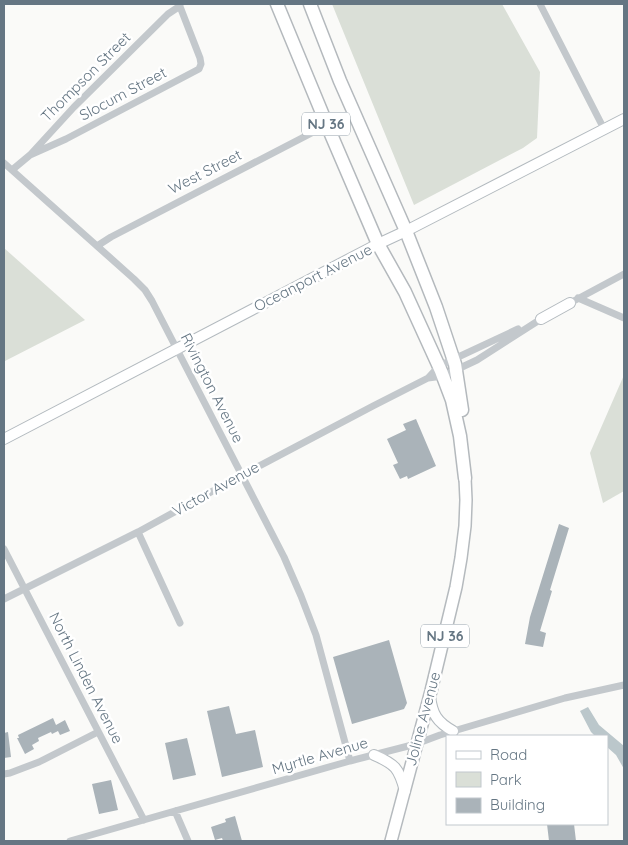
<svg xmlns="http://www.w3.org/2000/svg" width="628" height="845" viewBox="0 0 628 845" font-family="Quicksand,sans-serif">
	<rect width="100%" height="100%" fill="#fafaf8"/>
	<!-- green -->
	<path fill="#dadfd7" d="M332,4H502L540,72L537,138L523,148L414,205Z
		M4,248L85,320L5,361H4Z
		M624,375V491L603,503L590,453Z"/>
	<!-- water -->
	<path fill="#bbc7cb" d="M588,707L599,725L624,746V769L616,755L607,747V736H595L591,732L580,711Z"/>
	<!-- building -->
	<path fill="#aab3b9" d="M416,419L436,466L408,479L407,476L400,479L393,465L398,463L387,439L406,430L403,424Z
		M559,524L569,528L550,590L552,591L540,631L546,633L543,647L525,644L530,617Z
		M389,640L407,703L404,709L352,724L333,657Z
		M229,706L236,734L255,730L263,767L222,777L207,711Z
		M53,718L56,725L65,720L70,731L60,735L58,731L52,734L51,732L38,738L39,741L32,745L34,749L25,754L17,738H19L18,735Z
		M8,732L11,757L4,758V733Z
		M187,738L196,775L173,780L165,743Z
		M111,780L118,810L99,814L92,784Z
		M235,816L242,841H223L222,838L215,840L211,827L226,822L225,819Z
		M547,824H574L576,841H549Z"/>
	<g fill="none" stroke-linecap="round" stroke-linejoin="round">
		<defs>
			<path id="secondary" d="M541,319L570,303
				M4,439L378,244L406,231L624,119
				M430,696C432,714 437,722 453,731
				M374,755C395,764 399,768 405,791"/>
			<path id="primary" d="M391,841L431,691L456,587L461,558L465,526L466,500L465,478"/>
			<path id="highway" d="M277,4L327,125L378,244L405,292L441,371L452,400L460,436L465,478
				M310,4L340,81L406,231L436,307L455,364L462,410"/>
		</defs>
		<!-- secondary casing -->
		<use href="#secondary" stroke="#b3babf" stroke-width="12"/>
		<!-- primary casing -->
		<use href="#primary" stroke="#b5babe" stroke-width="14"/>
		<!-- highway casing -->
		<use href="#highway" stroke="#b4b9bd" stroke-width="15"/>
		<!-- street -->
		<path stroke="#c3c8cc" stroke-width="7" d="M540,4L604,129
			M30,155L66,139L199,69L201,64L200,58L179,4
			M4,163L134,279L145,290L152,301L284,557L301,596L316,635L350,761
			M12,170L30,155L74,107L168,14L180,6
			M97,246L111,237L327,125
			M578,298L624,318
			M570,303L624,274
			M428,378L439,366L518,329
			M138,532L180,623
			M4,549L144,820
			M4,599L138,532L242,475L373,406L428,378L443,376L477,360L541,319
			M4,774L10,773L39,762L98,732
			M175,811L188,841
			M70,841L350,761L416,744L440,735L565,698L624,685"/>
		<!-- secondary -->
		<use href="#secondary" stroke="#fff" stroke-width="10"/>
		<!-- primary -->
		<use href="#primary" stroke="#fff" stroke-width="11"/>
		<!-- highway -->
		<use href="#highway" stroke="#fff" stroke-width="12"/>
	</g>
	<g text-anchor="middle" stroke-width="5" stroke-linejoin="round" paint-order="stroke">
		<!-- shield labels -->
		<g fill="#fff" stroke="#939fa8" stroke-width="1">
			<rect x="302" y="112.5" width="48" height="23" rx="4"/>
			<rect x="421" y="624.5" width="48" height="23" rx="4"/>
		</g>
		<g font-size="14" font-weight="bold" fill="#657683">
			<text x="326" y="129">NJ 36</text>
			<text x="445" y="641">NJ 36</text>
		</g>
		<!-- street labels -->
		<g font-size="15" fill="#657683" stroke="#fff">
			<text transform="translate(86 77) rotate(-45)" y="5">Thompson Street</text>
			<text transform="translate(123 94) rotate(-28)" y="5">Slocum Street</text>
			<text transform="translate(205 172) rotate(-27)" y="5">West Street</text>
			<text transform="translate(313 278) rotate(-27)" y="5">Oceanport Avenue</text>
			<text transform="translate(212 388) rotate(63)" y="5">Rivington Avenue</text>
			<text transform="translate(216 489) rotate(-29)" y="5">Victor Avenue</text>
			<text transform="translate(86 678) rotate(63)" y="5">North Linden Avenue</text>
			<text transform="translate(423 719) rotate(-75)" y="5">Joline Avenue</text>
			<text transform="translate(320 756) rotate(-16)" y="5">Myrtle Avenue</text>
		</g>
	</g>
	<!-- border -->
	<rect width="628" height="845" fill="none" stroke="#657683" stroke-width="10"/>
	<!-- legend -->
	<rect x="446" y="735" width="162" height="90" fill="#ffffff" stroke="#c1c8cd"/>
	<rect x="456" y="751" width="25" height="8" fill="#ffffff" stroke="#c1c8cd"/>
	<text x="490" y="760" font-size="15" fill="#657683">Road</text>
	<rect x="456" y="772" width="25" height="15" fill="#dadfd7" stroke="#c1c8cd"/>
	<text x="490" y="785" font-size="15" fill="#657683">Park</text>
	<rect x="456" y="798" width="25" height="15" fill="#aab3b9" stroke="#c1c8cd"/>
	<text x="490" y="810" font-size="15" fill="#657683">Building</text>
</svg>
